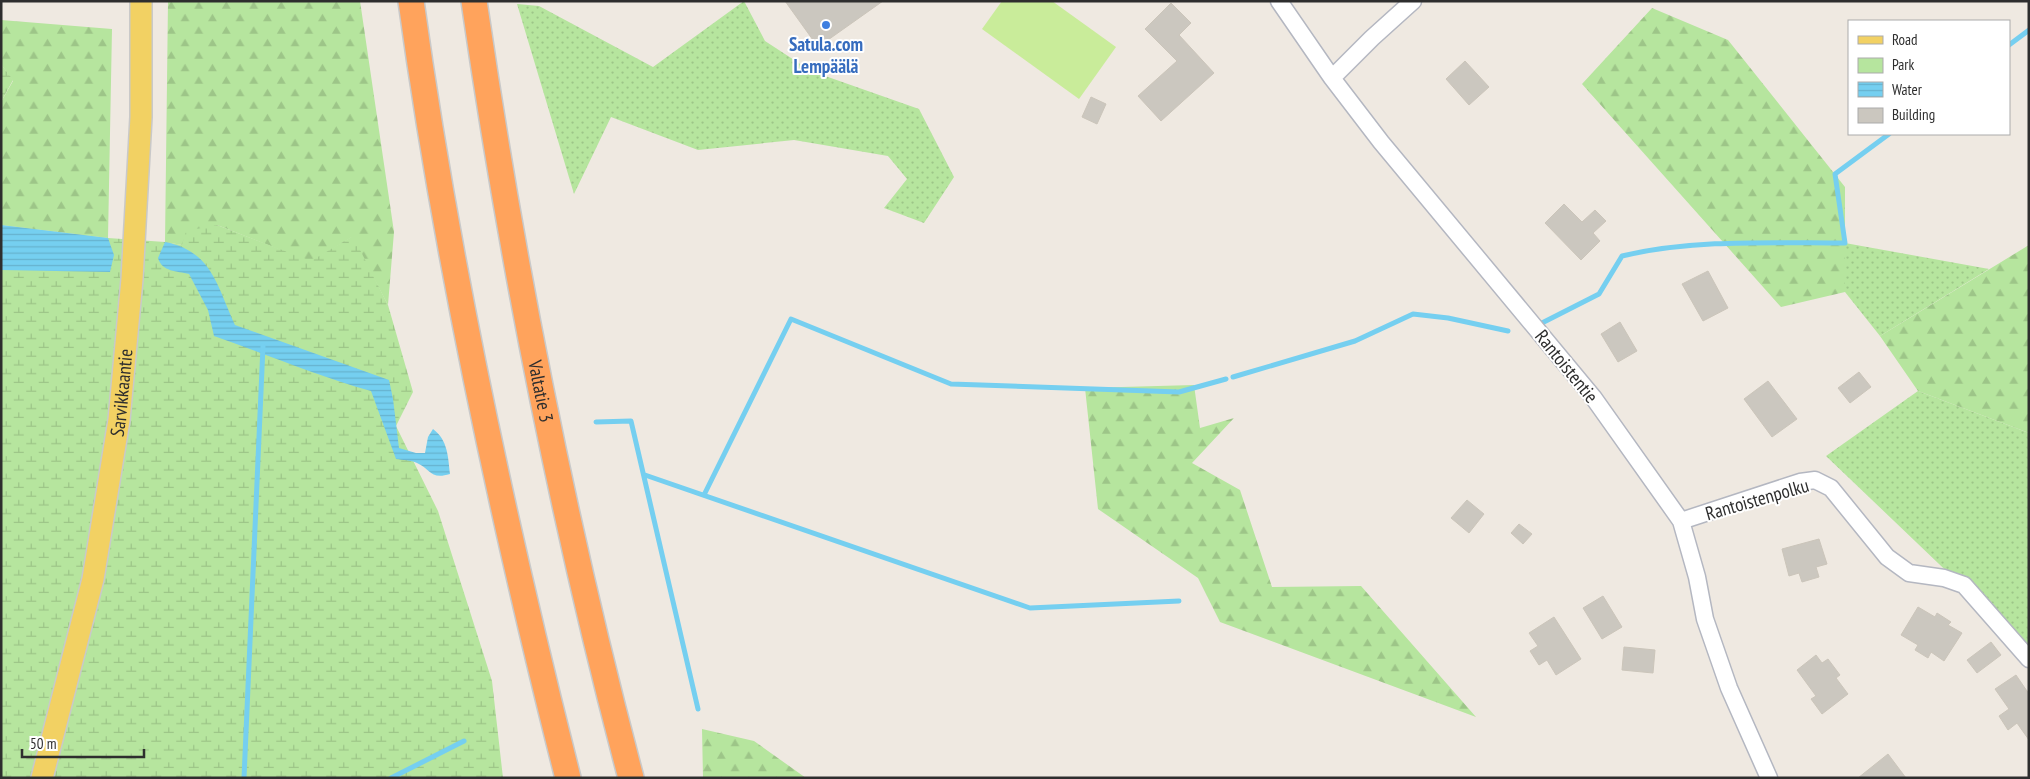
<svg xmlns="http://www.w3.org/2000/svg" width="2030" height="779" viewBox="0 0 2030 779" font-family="'PT Sans Narrow',sans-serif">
	<defs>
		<pattern id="green-dots" width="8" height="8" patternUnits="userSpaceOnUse" patternTransform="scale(1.25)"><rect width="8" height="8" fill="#b6e59e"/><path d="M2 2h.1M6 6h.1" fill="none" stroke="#9dc588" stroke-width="1.8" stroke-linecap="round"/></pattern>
		<pattern id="forest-firs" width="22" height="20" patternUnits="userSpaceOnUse" patternTransform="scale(1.25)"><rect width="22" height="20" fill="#b6e59e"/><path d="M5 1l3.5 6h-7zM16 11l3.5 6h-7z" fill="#9dc588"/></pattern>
		<pattern id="wetland-marsh" width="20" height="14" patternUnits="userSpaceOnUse" patternTransform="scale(1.25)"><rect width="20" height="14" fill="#b6e59e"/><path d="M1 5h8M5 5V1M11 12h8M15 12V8" fill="none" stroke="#9dc588"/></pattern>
		<pattern id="water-rules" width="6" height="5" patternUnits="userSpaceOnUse" patternTransform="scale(1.25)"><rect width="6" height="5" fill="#75cff0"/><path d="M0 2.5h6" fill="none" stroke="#66b2ce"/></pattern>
	</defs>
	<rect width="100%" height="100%" fill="#efe9e1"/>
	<!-- green -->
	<path fill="url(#green-dots)" d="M744,1L765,41L811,71L919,109L954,177L924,223L884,208L907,179L888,156L794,140L698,150L611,117L574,194L517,4L539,6L653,67Z
		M1845,243L1989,269L1880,336L1845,292Z
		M1918,391L2029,433V650L1826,456Z"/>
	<!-- forest -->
	<path fill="url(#forest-firs)" d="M168,1H360L394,232L388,305L352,237L311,262L217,225L182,245L165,242Z
		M1652,8L1728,40L1845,187V292L1781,307L1582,84Z
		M1,20L112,29L108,238L1,225V102L13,81L1,64Z
		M2029,245V433L1918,391L1880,336Z
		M1194,385L1200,428L1234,418L1192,463L1240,490L1272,587L1361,586L1476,717L1220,622L1198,578L1098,509L1085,388Z
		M702,729L754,741L806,778H703Z"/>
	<!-- wetland -->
	<path fill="url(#wetland-marsh)" d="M1,64L13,80L1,102Z
		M1,225L108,238L165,242L182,245L186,231L217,225L311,261L353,236L388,305L413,392L396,426L438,511L492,681L503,778H1Z"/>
	<!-- pitch -->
	<path fill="#c9ec9a" d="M1002,1H1052L1116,47L1079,99L982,29Z"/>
	<!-- water -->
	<path fill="url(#water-rules)" d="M1,225L108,238L114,255L110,272L1,270Z
		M165,242C212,251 217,286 235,325L389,380L393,399L399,448L416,453H425L428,437L433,429C448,440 448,457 450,474C430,480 431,469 417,463C411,460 402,460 396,459L371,391C317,376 266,354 214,336L208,310L189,274C177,271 162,272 158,258Z"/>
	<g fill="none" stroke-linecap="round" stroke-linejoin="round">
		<!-- stream -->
		<path stroke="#75cff0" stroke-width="5" d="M2009,45L2029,30
			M1536,326L1599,294L1622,256C1694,239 1771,243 1845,243L1835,174L1889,134
			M1233,377L1355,341L1413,314L1448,318L1508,331
			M596,422L631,421L698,709
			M645,475L1030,608L1179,601
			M704,495L791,319L951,384L1179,392L1226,379
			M244,778L263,346
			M391,778L464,741"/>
	</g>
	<!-- building -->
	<path fill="#cbc7bf" stroke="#cbc5ba" d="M785,1H883L818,47Z
		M1171,3L1191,23L1179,35L1214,73L1161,121L1138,96L1177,61L1145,29Z
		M1465,61L1489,87L1469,105L1446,79Z
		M1091,97L1106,104L1097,124L1082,117Z
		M1564,204L1582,222L1595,210L1606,221L1593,233L1600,241L1581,260L1545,223Z
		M1708,271L1728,308L1703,321L1682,284Z
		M1620,322L1637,351L1618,362L1601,334Z
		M1859,372L1871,387L1850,403L1838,388Z
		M1768,381L1797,419L1772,437L1744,399Z
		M1467,500L1484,514L1469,533L1451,518Z
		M1519,524L1532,534L1523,544L1511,533Z
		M1819,539L1827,564L1816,567L1819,577L1802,582L1799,573L1789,576L1782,549Z
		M1603,596L1622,627L1602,639L1583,608Z
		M1918,607L1935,617L1937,613L1951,622L1948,625L1962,633L1944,661L1931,652L1928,658L1915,650L1918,645L1901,635Z
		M1554,617L1581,659L1556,675L1547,660L1539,665L1530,651L1538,646L1529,633Z
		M1991,642L2001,655L1977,673L1967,660Z
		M1624,647L1655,650L1653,673L1622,670Z
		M1816,655L1822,663L1828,659L1840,675L1836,678L1848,694L1822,714L1811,699L1816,696L1797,670Z
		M2016,675L2029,694V740L2017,723L2008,730L1999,716L2009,709L1995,689Z
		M1888,754L1906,778H1858Z"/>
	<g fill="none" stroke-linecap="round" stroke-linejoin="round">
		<defs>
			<path id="minor" d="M1279,1L1332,78L1381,142L1593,397L1681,521L1697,577L1705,619L1729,688L1769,778
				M1332,78L1372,38L1413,1
				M1681,521L1800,482L1815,480L1831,488L1887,557L1909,573L1944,578L1964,585L2029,659"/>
			<g id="major">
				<path id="s1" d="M42,778L93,579L119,420L132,279L141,117V1"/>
			</g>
			<g id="highway">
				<path d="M411,1C447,263 503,522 568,778"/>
				<path id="s2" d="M474,1C512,263 563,522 631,778"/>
			</g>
		</defs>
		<!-- minor casing -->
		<use href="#minor" stroke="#b4b7c1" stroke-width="19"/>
		<!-- major casing -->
		<use href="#major" stroke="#c9c9c9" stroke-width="24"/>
		<!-- highway casing -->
		<use href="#highway" stroke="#c9c9c9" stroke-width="28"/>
		<!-- minor -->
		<use href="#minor" stroke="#fff" stroke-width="16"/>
		<!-- major -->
		<use href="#major" stroke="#f2d163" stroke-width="21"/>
		<!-- highway -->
		<use href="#highway" stroke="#ffa35c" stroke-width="25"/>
	</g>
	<!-- markers -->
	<circle fill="#3f7fe0" stroke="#fff" stroke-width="2" cx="826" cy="25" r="5"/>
	<g text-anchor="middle" stroke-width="4" stroke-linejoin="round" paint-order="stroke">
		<!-- shop labels -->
		<g font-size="19" font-weight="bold" fill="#366cbe" stroke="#fff">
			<text x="826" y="51">Satula.com<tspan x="826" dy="22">Lempäälä</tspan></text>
		</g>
		<!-- street labels -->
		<g font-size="19" fill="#2e2e2e" stroke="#fff">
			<text transform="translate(1567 366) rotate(51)" y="7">Rantoistentie</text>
			<text dy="7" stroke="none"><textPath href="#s2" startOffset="396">Valtatie 3</textPath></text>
			<text dy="7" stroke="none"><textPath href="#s1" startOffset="394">Sarvikkaantie</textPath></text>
			<text transform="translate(1757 499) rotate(-16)" y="7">Rantoistenpolku</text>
		</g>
	</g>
	<!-- border -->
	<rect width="2030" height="779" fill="none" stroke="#2e2e2e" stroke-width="5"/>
	<!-- legend -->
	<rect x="1848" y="20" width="162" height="115" fill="#ffffff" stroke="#ababab"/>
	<rect x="1858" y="36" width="25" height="8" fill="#f2d163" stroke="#ababab"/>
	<text x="1892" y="45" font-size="15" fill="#2e2e2e">Road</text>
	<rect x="1858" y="58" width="25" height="15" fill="#b6e59e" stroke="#ababab"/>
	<text x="1892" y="70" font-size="15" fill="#2e2e2e">Park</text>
	<rect x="1858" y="82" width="25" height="15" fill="url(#water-rules)" stroke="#ababab"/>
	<text x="1892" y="95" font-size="15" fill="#2e2e2e">Water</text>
	<rect x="1858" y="108" width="25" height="15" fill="#cbc7bf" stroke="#ababab"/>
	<text x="1892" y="120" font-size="15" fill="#2e2e2e">Building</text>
	<!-- scale -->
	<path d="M22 749v8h122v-8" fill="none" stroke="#2e2e2e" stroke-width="2.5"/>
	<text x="30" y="749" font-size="15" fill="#2e2e2e" stroke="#ffffff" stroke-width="4" paint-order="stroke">50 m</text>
</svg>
